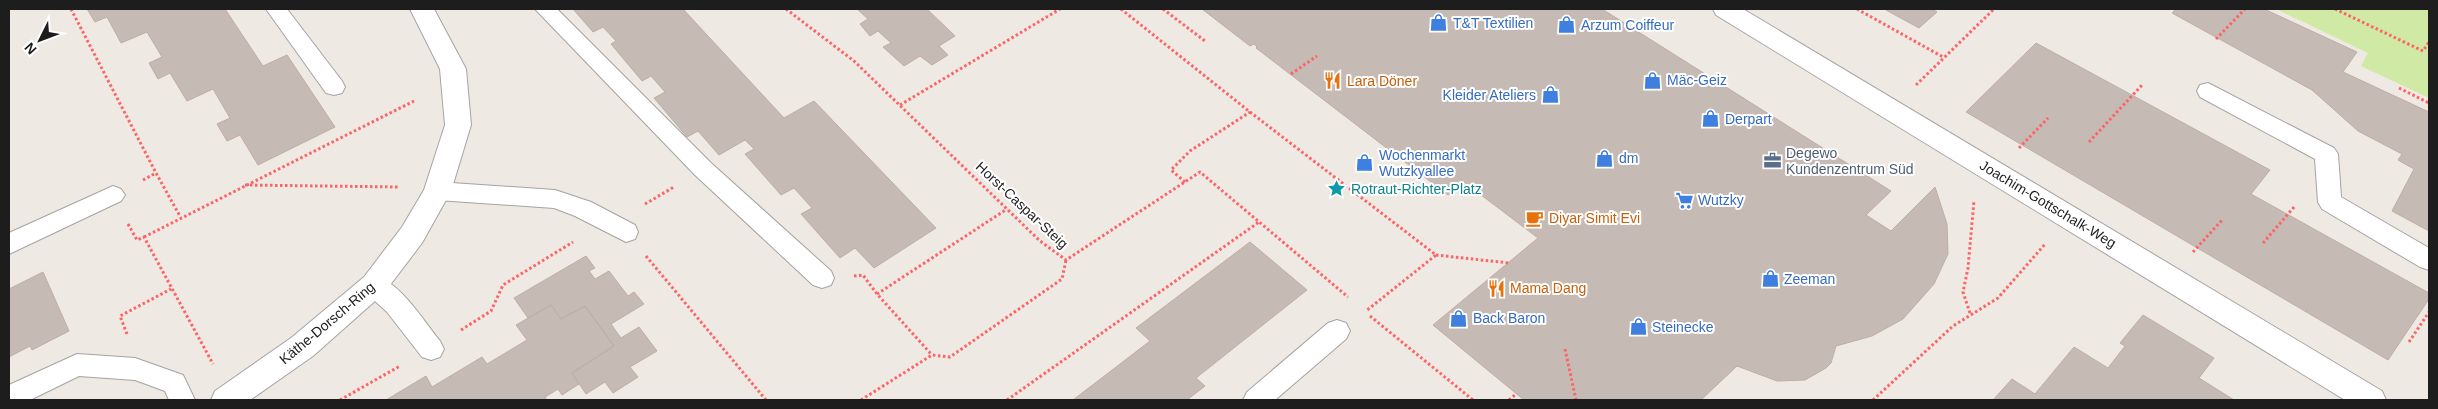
<svg xmlns="http://www.w3.org/2000/svg" width="2438" height="409" viewBox="0 0 2438 409" font-family="Helvetica,sans-serif">
	<rect width="100%" height="100%" fill="#eee9e2"/>
	<!-- grass -->
	<path fill="#d0eaa6" d="M2276,9H2429V98L2361,66L2368,53Z"/>
	<!-- building -->
	<path fill="#c6bab5" stroke="#c0ada4" d="M87,9H225L263,66L287,55L335,127L258,165L240,135L227,141L217,124L230,118L213,89L187,101L170,73L158,79L149,63L162,57L147,32L121,43L107,17L95,22Z
		M573,9H683L784,118L814,101L936,228L874,268L855,248L840,258L801,214L812,208L794,188L781,195L745,154L754,149L745,140L719,155L698,131L687,137L654,98L665,92L651,76L642,81L611,44L616,41L603,27L593,32Z
		M857,9H927L955,36L939,46L948,55L932,65L920,56L904,66L883,47L891,43L878,31L870,36L860,24L868,19Z
		M1202,9H1602L1891,191L1866,215L1891,231L1935,187L1947,224L1948,254L1934,284L1903,319L1872,336L1836,346L1831,363L1826,368L1805,380L1777,381L1737,366L1701,400H1524L1433,325L1538,238L1464,182L1448,195L1256,48L1257,47L1254,44L1250,46Z
		M1888,9H1932L1937,12L1919,28L1886,10Z
		M2176,9H2264L2357,52L2343,72L2429,112V231L2392,211L2414,169L2398,160L2402,154L2358,131L2312,90L2172,13Z
		M2036,43L2270,170L2251,194L2429,293V299L2388,360L1966,112Z
		M1250,242L1307,290L1196,378L1205,386L1187,400H1073L1150,341L1136,328Z
		M586,256L595,268L589,271L595,279L609,271L628,296L634,292L644,304L611,324L621,338L639,327L657,351L630,367L638,377L613,393L605,382L586,394L572,373L614,346L585,306L561,319L551,305L528,318L514,298Z
		M43,272L69,331L32,350L30,346L9,357V289Z
		M551,305L561,319L585,306L614,346L572,373L579,384L562,395L558,389L545,397L547,400H386L426,376L432,387L482,357L487,364L527,340L516,325Z
		M2143,315L2214,358L2199,378L2234,400H1993L2012,379L2035,394L2074,347L2108,368L2125,346L2120,343Z"/>
	<g fill="none" stroke-linecap="round" stroke-linejoin="round">
		<defs>
			<path id="service" d="M266,9H287L342,81L345,87L342,93L334,95L326,93Z
				M535,9H557L711,163L831,271L834,278L831,285L822,288L813,285L695,175Z
				M2208,83L2334,148L2338,154L2341,197L2429,248V270L2420,267L2322,209L2318,202L2315,159L2200,97L2197,91L2200,85Z
				M437,182L555,190L591,202L635,225L638,232L635,239L626,242L575,216L554,208L437,200L429,197L425,191L429,185Z
				M113,186L121,189L125,195L121,201L9,254V233Z
				M374,275C402,284 422,319 440,341L444,349L440,357L431,360L422,357L387,312L365,292L362,285L365,278Z
				M1337,320L1346,323L1350,331L1346,339L1275,400H1243L1247,392L1328,323Z
				M77,354L135,358L183,375L195,400H169L165,391L135,380L79,376L30,400H9V385Z"/>
			<path id="minor" d="M410,9H434L466,69L471,125L451,191L422,243L384,293L313,356L250,400H211L215,391L291,338L364,277L402,227L424,190L445,125L440,69Z
				M1713,9H1743L2382,391L2386,400H2345L1716,15Z"/>
		</defs>
		<!-- service casing -->
		<use href="#service" stroke="#a4a4a4" stroke-width="2"/>
		<!-- minor casing -->
		<use href="#minor" stroke="#a4a4a4" stroke-width="2"/>
		<!-- path -->
		<path stroke="#fd6467" stroke-width="3" stroke-dasharray="2.5 2.5" stroke-linecap="butt" d="M71,9L156,173
			M786,9L854,61L1040,241L1066,260L1200,172L1348,297
			M1121,9L1250,112L1436,255L1366,311
			M1163,9L1205,41
			M1857,9L1943,57
			M2335,9L2423,51L2429,42
			M2216,39L2245,9
			M1291,74L1317,56
			M1916,85L1994,9
			M2399,88L2429,103
			M900,105L1060,9
			M2089,142L2143,84
			M2019,148L2048,118
			M143,180L156,173L181,218
			M1185,182L1171,170L1190,151L1250,112
			M245,185L399,187
			M645,204L674,187
			M128,224L137,240L144,237L213,364
			M144,237L414,101
			M2263,243L2295,206
			M2193,252L2223,219
			M1436,255L1509,263
			M646,256L766,400
			M854,276L863,275L877,294L932,355
			M877,294L1007,209
			M1970,313L1963,292L1968,268L1974,201
			M1370,316L1473,400
			M461,330L491,311L503,285L573,242
			M127,334L120,316L171,289
			M2409,342L2429,312
			M1565,349L1576,400
			M340,400L400,366
			M861,400L932,355L950,357L1062,279L1066,260
			M1007,400L1259,222
			M1509,400L1516,394
			M1873,400L1953,326L1998,298L2046,243"/>
		<!-- service -->
		<use href="#service" fill="#fff" fill-rule="evenodd"/>
		<!-- minor -->
		<use href="#minor" fill="#fff" fill-rule="evenodd"/>
	</g>
	<!-- icons -->
	<defs>
		<symbol id="shop-bare" viewBox="-9 -9 18 18"><path d="M-5-2.5h2.3a2.7 3.5 0 0 1 5.4 0H5L5.5 6h-11ZM-1.5-2.5h3a1.5 2.3 0 0 0-3 0Z" fill="#3f7fe0" stroke="#fff" stroke-width="2.5" paint-order="stroke"/></symbol>
		<symbol id="restaurant-bare" viewBox="-9 -9 18 18"><path d="M-5-6h1v4h1v-4h1v4h1v-4h1v5L-1.5 .5V6h-2V.5L-5-1ZM5-6V6H3V1.5H1.5Q1.5-4 5-6Z" fill="#e8710a" stroke="#fff" stroke-width="2.5" paint-order="stroke"/></symbol>
		<symbol id="office-bare" viewBox="-9 -9 18 18"><path d="M-6-3h4V-5.5h4V-3h4V5H-6ZM-1-4.5V-3h2v-1.5ZM-6 0V1H6V0Z" fill="#5c6f8a" stroke="#fff" stroke-width="2.5" paint-order="stroke"/></symbol>
		<symbol id="sight-bare" viewBox="-9 -9 18 18"><path d="M0-6L1.8-2.2L6-1.7L2.9 1.2L3.7 5.4L0 3.3L-3.7 5.4L-2.9 1.2L-6-1.7L-1.8-2.2Z" fill="#0f9aa8" stroke="#fff" stroke-width="2.5" paint-order="stroke"/></symbol>
		<symbol id="supermarket-bare" viewBox="-9 -9 18 18"><path d="M-6-5.5h2.5l.6 2H6L4.5 2H-2.5L-4.4-4H-6ZM-1.5 3.2a1.3 1.3 0 1 0 .1 0ZM3 3.2a1.3 1.3 0 1 0 .1 0Z" fill="#3f7fe0" stroke="#fff" stroke-width="2.5" paint-order="stroke"/></symbol>
		<symbol id="cafe-bare" viewBox="-9 -9 18 18"><path d="M-5.5-4.5H6V0H3Q3 3.5 0 3.5H-2.5Q-5.5 3.5-5.5 0ZM3-3.2v2h1.7v-2ZM-6 4.5H4V6H-6Z" fill="#e8710a" stroke="#fff" stroke-width="2.5" paint-order="stroke"/></symbol>
	</defs>
	<g fill-rule="evenodd">
		<use href="#shop-bare" x="1426" y="10" width="25" height="25"/>
		<use href="#shop-bare" x="1554" y="12" width="25" height="25"/>
		<use href="#shop-bare" x="1640" y="68" width="25" height="25"/>
		<use href="#restaurant-bare" x="1320" y="68" width="25" height="25"/>
		<use href="#shop-bare" x="1538" y="82" width="25" height="25"/>
		<use href="#shop-bare" x="1698" y="106" width="25" height="25"/>
		<use href="#shop-bare" x="1592" y="146" width="25" height="25"/>
		<use href="#office-bare" x="1760" y="148" width="25" height="25"/>
		<use href="#shop-bare" x="1352" y="150" width="25" height="25"/>
		<use href="#sight-bare" x="1324" y="176" width="25" height="25"/>
		<use href="#supermarket-bare" x="1672" y="188" width="25" height="25"/>
		<use href="#cafe-bare" x="1522" y="206" width="25" height="25"/>
		<use href="#shop-bare" x="1758" y="266" width="25" height="25"/>
		<use href="#restaurant-bare" x="1484" y="276" width="25" height="25"/>
		<use href="#shop-bare" x="1446" y="306" width="25" height="25"/>
		<use href="#shop-bare" x="1626" y="314" width="25" height="25"/>
	</g>
	<g text-anchor="middle" stroke-width="4" stroke-linejoin="round" paint-order="stroke">
		<!-- shop labels -->
		<g font-size="14" fill="#366cbe" stroke="#fff" text-anchor="start">
			<text x="1453" y="28">T&amp;T Textilien</text>
			<text x="1581" y="30">Arzum Coiffeur</text>
			<text x="1667" y="85">Mäc-Geiz</text>
			<text x="1536" y="100" text-anchor="end">Kleider Ateliers</text>
			<text x="1725" y="124">Derpart</text>
			<text x="1379" y="160">Wochenmarkt<tspan x="1379" dy="16">Wutzkyallee</tspan></text>
			<text x="1619" y="163">dm</text>
			<text x="1698" y="205">Wutzky</text>
			<text x="1784" y="284">Zeeman</text>
			<text x="1473" y="323">Back Baron</text>
			<text x="1652" y="332">Steinecke</text>
		</g>
		<!-- food labels -->
		<g font-size="14" fill="#c56008" stroke="#fff" text-anchor="start">
			<text x="1347" y="86">Lara Döner</text>
			<text x="1549" y="223">Diyar Simit Evi</text>
			<text x="1510" y="293">Mama Dang</text>
		</g>
		<!-- service labels -->
		<g font-size="14" fill="#4e5e75" stroke="#fff" text-anchor="start">
			<text x="1786" y="158">Degewo<tspan x="1786" dy="16">Kundenzentrum Süd</tspan></text>
		</g>
		<!-- culture labels -->
		<g font-size="14" fill="#0d838f" stroke="#fff" text-anchor="start">
			<text x="1351" y="194">Rotraut-Richter-Platz</text>
		</g>
		<!-- street labels -->
		<g font-size="14" fill="#1d1d1d" stroke="#fff">
			<text transform="translate(2048 204) rotate(31)" y="5">Joachim-Gottschalk-Weg</text>
			<text transform="translate(1022 205) rotate(43)" y="5">Horst-Caspar-Steig</text>
			<text transform="translate(327 323) rotate(-40)" y="5">Käthe-Dorsch-Ring</text>
		</g>
	</g>
	<!-- border -->
	<rect width="2438" height="409" fill="none" stroke="#1d1d1d" stroke-width="20"/>
	<!-- north arrow -->
	<g transform="translate(40 40) rotate(228)" stroke="#ffffff" stroke-width="4" paint-order="stroke">
	<path d="M0-4L9 19L0 12L-9 19Z" fill="#1d1d1d"/>
	<text y="-8" font-size="14" font-weight="bold" text-anchor="middle" fill="#1d1d1d">N</text>
	</g>
</svg>
